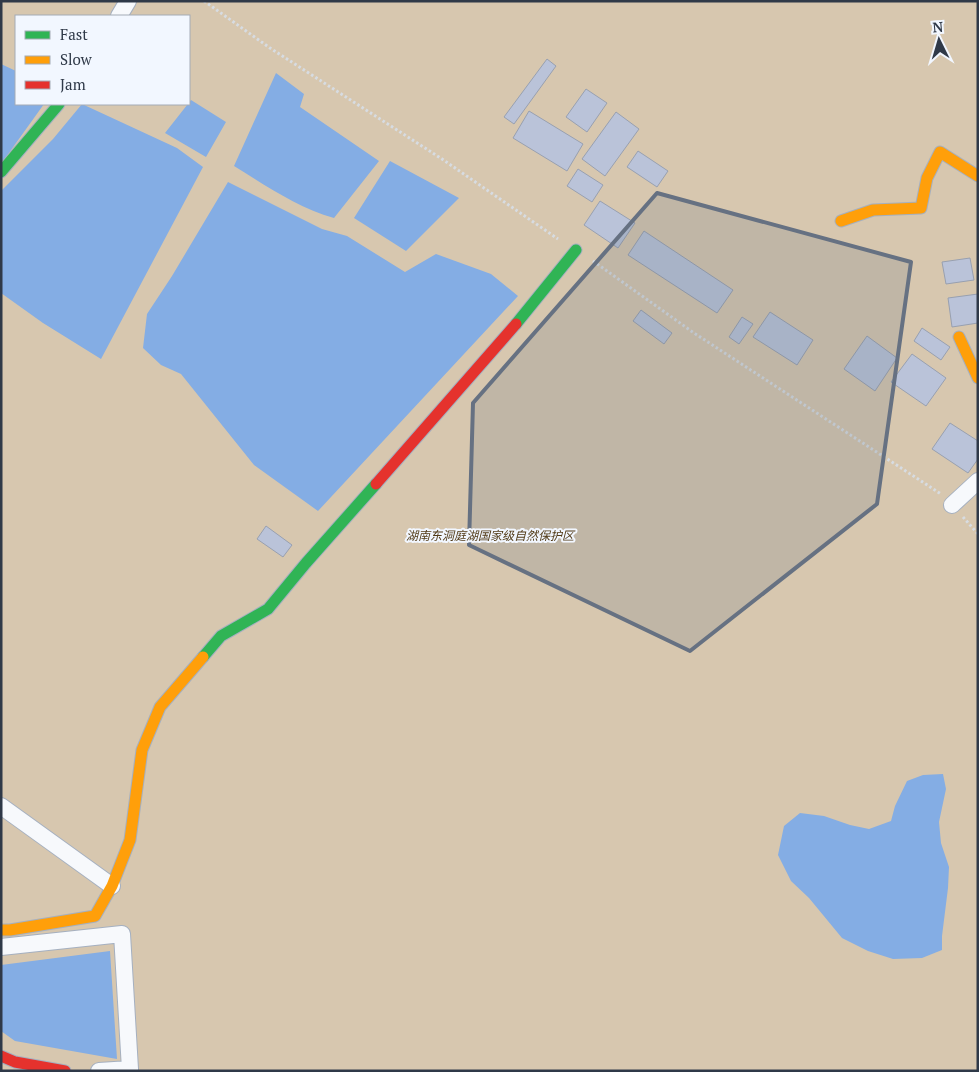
<svg xmlns="http://www.w3.org/2000/svg" width="979" height="1072" viewBox="0 0 979 1072" font-family="'PT Serif','Noto Sans SC',serif">
	<rect width="100%" height="100%" fill="#cbdaee"/>
	<!-- green -->
	<path fill="#d7c7af" fill-rule="evenodd" d="M1,1H978V1071H1ZM16,16H189V104H16Z"/>
	<!-- water -->
	<path fill="#84ade4" d="M1,64L16,71V104H44L1,164Z
		M276,73L304,94L300,107L379,161L334,218C298,208 265,185 234,166Z
		M191,100L226,122L206,157L165,133Z
		M82,104L177,148L203,167L101,359L43,323L1,293V191L53,139Z
		M390,161L459,198L406,251L354,218Z
		M228,182L322,229L347,236L405,272L436,254L491,274L518,296L318,511L254,465L181,374L161,365L143,348L147,314L172,276Z
		M943,774L946,789L939,822L941,843L949,867L948,888L942,936V950L922,958L893,959L868,951L842,938L809,898L791,881L778,855L784,826L800,813L824,816L850,825L869,829L891,821L895,806L907,781L923,775Z
		M110,951L117,1059L15,1041L1,1031V965Z"/>
	<!-- building -->
	<path fill="#bac3d9" stroke="#98a0b0" d="M547,59L556,66L514,124L504,117Z
		M586,89L607,103L587,132L566,117Z
		M529,111L583,144L567,171L513,138Z
		M616,112L639,129L605,176L582,159Z
		M638,151L668,171L657,187L627,167Z
		M578,169L603,185L592,202L567,186Z
		M600,201L635,223L618,248L584,225Z
		M644,231L733,290L717,313L628,255Z
		M970,258L974,280L946,284L942,262Z
		M978,294V323L952,327L948,298Z
		M641,310L672,333L664,344L633,321Z
		M770,312L813,340L797,365L753,337Z
		M742,317L753,324L739,344L729,337Z
		M922,328L950,347L941,360L914,341Z
		M867,336L897,358L875,391L844,369Z
		M912,354L946,378L926,406L891,382Z
		M950,423L978,441V459L968,473L932,449Z
		M266,526L292,545L283,557L257,539Z"/>
	<g fill="none" stroke-linecap="round" stroke-linejoin="round">
		<defs>
			<path id="street" d="M119,16L128,1
				M952,505L978,481
				M1,806L112,886
				M1,947L122,934L130,1069L99,1071"/>
			<path id="fast" d="M1,172L59,104
				M516,324L576,250
				M203,657L221,636L268,609L306,563L376,484"/>
			<path id="slow" d="M841,221L873,210L921,208L927,178L940,152L978,176
				M959,337L978,378
				M1,930H10L95,916L112,886L130,840L142,750L160,707L203,657"/>
			<path id="jam" d="M376,484L516,324
				M1,1056L15,1062L65,1071"/>
		</defs>
		<!-- street casing -->
		<use href="#street" stroke="#a5b0c0" stroke-width="18"/>
		<!-- fast casing -->
		<use href="#fast" stroke="#a5b0c0" stroke-width="13"/>
		<!-- slow casing -->
		<use href="#slow" stroke="#a5b0c0" stroke-width="13"/>
		<!-- jam casing -->
		<use href="#jam" stroke="#a5b0c0" stroke-width="13"/>
		<!-- path -->
		<path stroke="#d7dce2" stroke-width="3" stroke-dasharray="2.5 2.5" stroke-linecap="butt" d="M204,1L270,48L442,159L558,239
			M593,261L694,333L941,494
			M963,517L978,534"/>
		<!-- street -->
		<use href="#street" stroke="#f7f9fc" stroke-width="16"/>
		<!-- fast -->
		<use href="#fast" stroke="#30b455" stroke-width="11"/>
		<!-- slow -->
		<use href="#slow" stroke="#ff9f0a" stroke-width="11"/>
		<!-- jam -->
		<use href="#jam" stroke="#e5322d" stroke-width="11"/>
	</g>
	<!-- marked area -->
	<path fill="#667182" fill-opacity="0.2" stroke="#667182" stroke-width="4" stroke-linejoin="round" d="M657,193L911,262L877,504L690,651L469,545L473,403Z"/>
	<g text-anchor="middle" stroke-width="4" stroke-linejoin="round" paint-order="stroke">
		<!-- park labels -->
		<g font-size="12" font-style="italic" fill="#513a17" stroke="#f2f7ff">
			<text x="490" y="540">湖南东洞庭湖国家级自然保护区</text>
		</g>
	</g>
	<!-- border -->
	<rect width="979" height="1072" fill="none" stroke="#2f3948" stroke-width="5"/>
	<!-- legend -->
	<rect x="15" y="15" width="175" height="90" fill="#f2f7ff" stroke="#a4abb6"/>
	<rect x="25" y="31" width="25" height="8" fill="#30b455" stroke="#a4abb6"/>
	<text x="60" y="40" font-size="15" fill="#2f3948">Fast</text>
	<rect x="25" y="56" width="25" height="8" fill="#ff9f0a" stroke="#a4abb6"/>
	<text x="60" y="65" font-size="15" fill="#2f3948">Slow</text>
	<rect x="25" y="81" width="25" height="8" fill="#e5322d" stroke="#a4abb6"/>
	<text x="60" y="90" font-size="15" fill="#2f3948">Jam</text>
	<!-- north arrow -->
	<g transform="translate(939 40) rotate(355)" stroke="#f2f7ff" stroke-width="4" paint-order="stroke">
	<path d="M0-4L9 19L0 12L-9 19Z" fill="#2f3948"/>
	<text y="-8" font-size="14" font-weight="bold" text-anchor="middle" fill="#2f3948">N</text>
	</g>
</svg>
